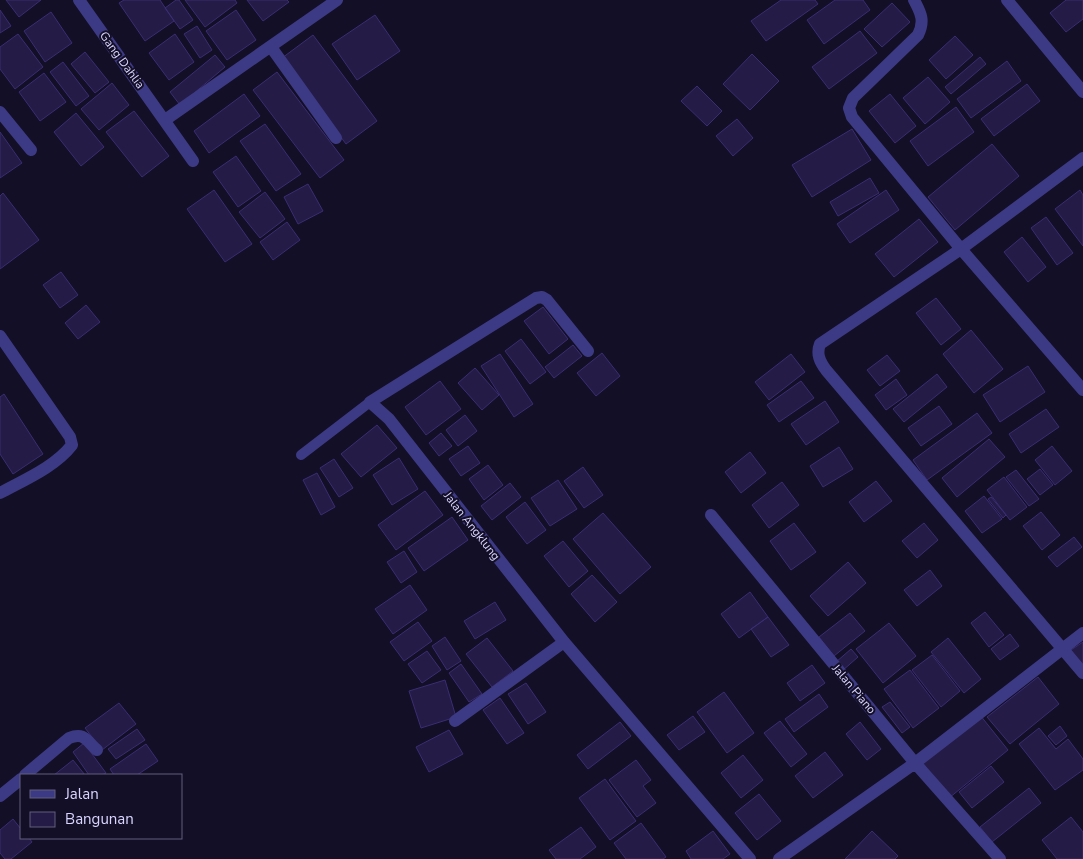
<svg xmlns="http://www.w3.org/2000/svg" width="1083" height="859" viewBox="0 0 1083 859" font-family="'Nunito Sans',sans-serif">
	<rect width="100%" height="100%" fill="#130f26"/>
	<!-- building -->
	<path fill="#241b47" stroke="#3b2d73" d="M6,0H41L19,17Z
		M124,0H160L174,21L145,41L119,3Z
		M176,0H179L193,20L180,29L165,8Z
		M185,0H235L237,3L205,27Z
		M247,0H287L289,2L263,21Z
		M781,0H815L818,4L766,41L751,21Z
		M835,0H863L870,10L824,44L807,20Z
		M1066,0H1083V19L1066,32L1050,13Z
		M892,3L910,22L882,47L864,29Z
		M0,10L11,26L0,33Z
		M236,10L256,40L227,60L206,31Z
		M51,12L72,43L45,62L24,31Z
		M375,15L400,51L357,80L332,44Z
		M197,26L212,50L200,58L184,34Z
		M860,31L877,53L829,89L812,67Z
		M18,34L43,67L15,89L0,69V47Z
		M175,34L194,62L169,80L149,53Z
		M313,35L377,121L346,144L282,58Z
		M955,36L973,55L946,79L929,60Z
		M85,52L109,82L95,93L71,64Z
		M752,54L779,81L750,110L723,84Z
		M215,55L225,67L180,105L170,92Z
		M980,57L986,64L951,94L945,87Z
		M1007,61L1021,81L971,118L957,99Z
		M63,62L89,96L76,106L50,72Z
		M277,72L344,160L320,178L253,90Z
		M44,73L66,102L40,121L19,92Z
		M928,77L950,102L925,124L903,98Z
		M112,83L129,105L99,130L81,109Z
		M1027,84L1040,101L994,136L981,119Z
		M697,86L722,111L707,126L681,101Z
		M244,94L260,116L209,153L194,131Z
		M890,94L916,126L895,143L869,111Z
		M956,107L974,132L928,166L910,141Z
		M134,111L169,156L142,177L106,132Z
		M76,113L104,147L81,166L54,132Z
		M737,119L753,138L733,156L716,136Z
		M265,124L301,174L276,191L240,141Z
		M852,129L871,160L812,197L792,165Z
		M0,132L22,163L0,178Z
		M992,144L1019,176L955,230L928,197Z
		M236,156L261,191L238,207L213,172Z
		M870,178L879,193L838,216L830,202Z
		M308,184L323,211L298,224L284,197Z
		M214,190L252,244L225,262L187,209Z
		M886,190L899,210L850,243L837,224Z
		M1080,190L1083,195V246L1055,209Z
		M265,192L285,219L260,238L239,212Z
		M3,193L39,240L0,269V196Z
		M1046,217L1073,253L1057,265L1031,228Z
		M919,219L938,242L894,277L875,254Z
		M287,222L300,240L273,260L260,242Z
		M1022,237L1046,267L1028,282L1004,252Z
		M61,272L78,295L60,308L43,285Z
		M936,298L961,329L941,345L916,313Z
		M86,305L100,322L78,339L65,323Z
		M543,307L568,339L549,354L524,321Z
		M971,330L1003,369L974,393L943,354Z
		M521,339L546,372L530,384L505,351Z
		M573,345L582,356L554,378L545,367Z
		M602,353L620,376L596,396L577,373Z
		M500,354L533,404L514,417L481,366Z
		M791,354L805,372L769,400L755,382Z
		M887,355L900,371L880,386L867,370Z
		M1028,366L1045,392L1000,422L983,395Z
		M475,368L499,395L482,410L458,383Z
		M937,374L947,387L904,422L893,409Z
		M896,379L907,395L886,410L875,395Z
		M440,381L461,409L426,435L405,407Z
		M801,381L814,398L779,422L767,405Z
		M4,394L43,454L13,474L0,454V397Z
		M825,401L839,422L806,445L791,424Z
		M939,406L952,424L921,446L908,428Z
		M1046,409L1059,427L1021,453L1009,434Z
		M977,413L992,433L927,480L913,460Z
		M465,415L477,431L458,446L446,430Z
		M377,425L397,448L361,477L341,454Z
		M441,433L452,446L439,456L429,443Z
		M989,439L1005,457L957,497L942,478Z
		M468,446L480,463L461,476L449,459Z
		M1052,446L1072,471L1055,485L1035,460Z
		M839,447L853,469L823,487L810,466Z
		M750,452L766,473L741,493L725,472Z
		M399,458L418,489L392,505L373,475Z
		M334,459L353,488L339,497L320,468Z
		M488,465L503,485L484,500L469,479Z
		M583,467L603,495L584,508L564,481Z
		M1040,469L1053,485L1040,495L1027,479Z
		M1016,470L1039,499L1029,506L1006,477Z
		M317,473L335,507L321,515L303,480Z
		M1004,477L1027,507L1010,520L987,490Z
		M558,480L577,509L550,526L531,498Z
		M876,481L892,501L864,522L849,502Z
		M782,482L799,505L769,528L752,505Z
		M510,483L521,497L492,520L481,506Z
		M425,491L443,515L396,550L378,525Z
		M984,496L1002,519L982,533L965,511Z
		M991,497L1006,515L1003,518L988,499Z
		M525,502L546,530L527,544L506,517Z
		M1041,512L1060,535L1042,550L1023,526Z
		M603,513L651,567L620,594L573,539Z
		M452,517L468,540L424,571L408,548Z
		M794,523L816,552L791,570L770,541Z
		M924,523L938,540L917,558L902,541Z
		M1074,537L1082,547L1057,567L1048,557Z
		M563,541L588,571L569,587L544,556Z
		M404,551L417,572L401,583L387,562Z
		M848,562L866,583L828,616L810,596Z
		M930,570L942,586L917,606L904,590Z
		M592,575L617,602L595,622L571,594Z
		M410,585L427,610L393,634L375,609Z
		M750,592L768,617L739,638L721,614Z
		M495,602L506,620L475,639L464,621Z
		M985,612L1004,635L989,647L971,623Z
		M850,613L865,631L834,656L819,637Z
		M768,617L789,645L771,657L751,629Z
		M418,622L432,641L404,661L390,642Z
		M889,623L916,656L883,683L856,649Z
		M1010,634L1019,646L1000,660L991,649Z
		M445,637L461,661L447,670L432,646Z
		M487,638L513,671L492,687L466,654Z
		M948,638L981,679L964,693L931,652Z
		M1083,642V666L1071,650Z
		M851,649L858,657L842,671L836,662Z
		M427,651L441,670L422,683L408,664Z
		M932,655L960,691L941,707L912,670Z
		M461,664L482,694L469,702L449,673Z
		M812,665L825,683L800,701L787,683Z
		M910,670L939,708L913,728L884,689Z
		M1038,677L1059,704L1010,744L987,717Z
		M445,680L456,717L421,728L409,691Z
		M526,683L546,712L528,724L508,694Z
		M724,692L754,733L727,753L697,712Z
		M819,694L828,707L794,732L785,719Z
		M500,698L524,733L507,744L483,710Z
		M890,702L910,727L902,733L882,707Z
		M119,703L136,724L102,750L85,728Z
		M980,715L1008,750L949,798L922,762Z
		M693,716L705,732L679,750L667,735Z
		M780,721L807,754L791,767L764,733Z
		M620,722L631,736L588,769L577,755Z
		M860,722L881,749L867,760L846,734Z
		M1060,726L1067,736L1056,745L1048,736Z
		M1039,728L1056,749L1068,739L1083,759V770L1055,790L1019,744Z
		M137,729L145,740L116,759L108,749Z
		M449,730L463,754L429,772L416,747Z
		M84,743L106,773L102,775H89L73,752Z
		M146,744L158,761L137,775H114L110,769Z
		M825,752L843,775L813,798L795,776Z
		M743,755L763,780L741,798L721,773Z
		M73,760L85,775H54Z
		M636,760L651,780L643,786L656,803L637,817L609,780Z
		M991,766L1004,782L972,808L959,792Z
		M605,779L636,821L610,840L579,798Z
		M1029,788L1041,803L992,842L980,827Z
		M759,794L781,821L757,840L735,813Z
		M1071,817L1083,832V859H1057L1042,840Z
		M13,819L21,829V838H29L32,842L11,859H5L0,853V830Z
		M641,823L666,857L663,859H626L614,843Z
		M581,827L596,847L580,859H556L549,850Z
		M713,831L730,854L723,859H691L686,851Z
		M872,831L898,856L895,859H845Z"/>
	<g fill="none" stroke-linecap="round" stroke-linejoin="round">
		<!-- lane -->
		<path stroke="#3d3a85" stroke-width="10" d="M301,455L370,402"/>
		<!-- street -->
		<path stroke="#3d3a85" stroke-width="12" d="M79,0L193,161
			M914,0C921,13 925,21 918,35L853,98L849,108L852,117L961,249L1083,390
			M1007,0L1083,92
			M271,47L336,138
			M0,112L31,150
			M165,120L337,0
			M1083,158L961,249L820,344C816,354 820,362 826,370L1083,673
			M0,336L70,437L72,445C55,467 24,480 0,493
			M588,351L547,300L542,297L536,298L370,402L389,419L564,642L750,859
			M711,515L915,763L1000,859
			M455,721L564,642
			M25,775L69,738C84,732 86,740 97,750
			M0,796L21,779
			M779,859L915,763L1083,633"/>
	</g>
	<g text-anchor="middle" stroke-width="4" stroke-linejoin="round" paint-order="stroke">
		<!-- street labels -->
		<g font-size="12" fill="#d9d4ff" stroke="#130f26">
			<text transform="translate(122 60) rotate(54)" y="4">Gang Dahlia</text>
			<text transform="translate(472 526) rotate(52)" y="4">Jalan Angklung</text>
			<text transform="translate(854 689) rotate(50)" y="4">Jalan Piano</text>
		</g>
	</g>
	<!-- legend -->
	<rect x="20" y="774" width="162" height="65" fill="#130f26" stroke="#625e7d"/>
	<rect x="30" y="790" width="25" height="8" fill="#3d3a85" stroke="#625e7d"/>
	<text x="65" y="799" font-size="15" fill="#d9d4ff">Jalan</text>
	<rect x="30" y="812" width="25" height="15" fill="#241b47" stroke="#625e7d"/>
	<text x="65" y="824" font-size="15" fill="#d9d4ff">Bangunan</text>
</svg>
